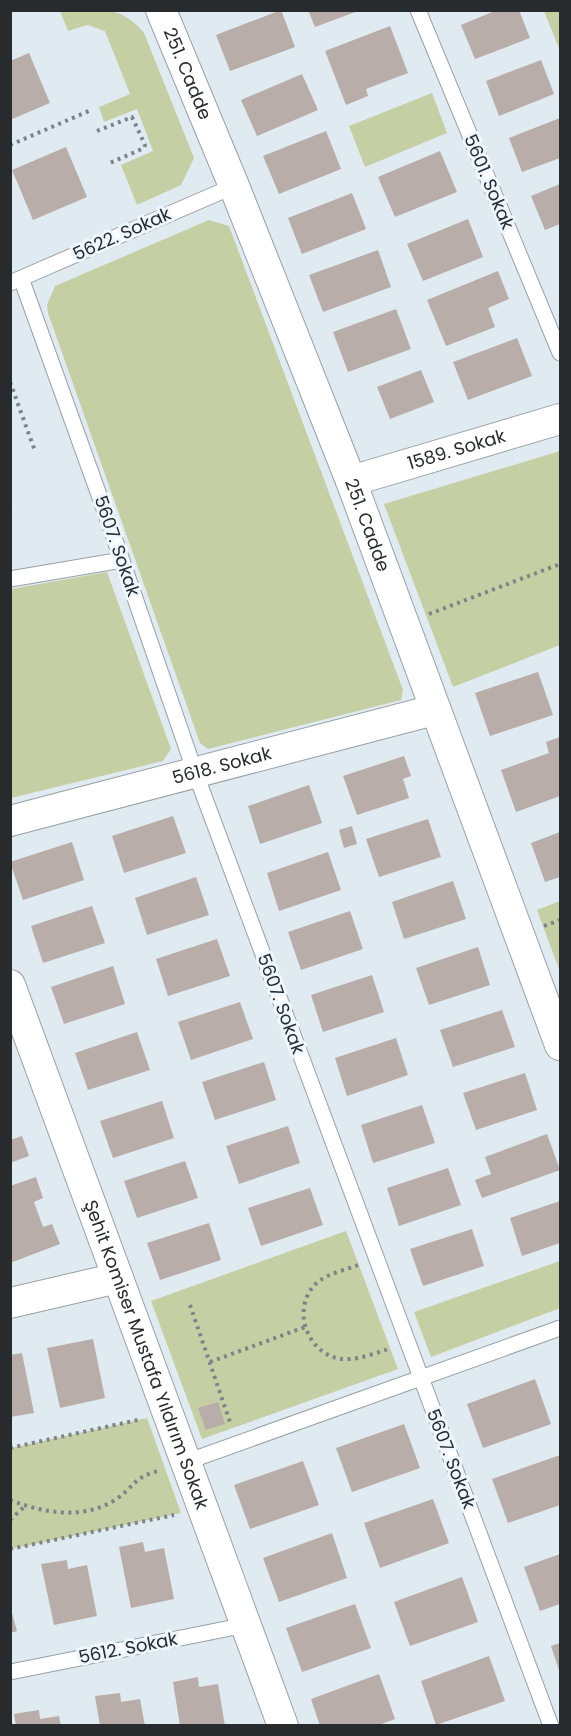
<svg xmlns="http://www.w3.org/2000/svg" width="571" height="1736" viewBox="0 0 571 1736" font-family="Poppins,sans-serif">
	<rect width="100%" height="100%" fill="#e0eaf1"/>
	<!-- green -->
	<path fill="#c5cfa4" d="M60,11C95,10 120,3 144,33L194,158L181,185L137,205L121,165L153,151L137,109L104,122L99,107L130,94L105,31L87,25L68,31Z
		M544,11H560V51Z
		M432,93L447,133L365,167L349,126Z
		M209,220L229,226L403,690L401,700L208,749L200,743L48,313L47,305L55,286Z
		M560,451V645L453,687L384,504Z
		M107,572L171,749L163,761L11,798V589Z
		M560,901V972L537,910Z
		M346,1231L398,1369L202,1439L151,1301Z
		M560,1261V1308L431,1357L414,1312Z
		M147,1418L181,1513L11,1549V1448Z"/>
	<!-- building -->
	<path fill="#b8ada8" d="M281,10L295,47L230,71L216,35Z
		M308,10H358V11L315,27Z
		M497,10H519L530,38L475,59L461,25Z
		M390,26L408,73L366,89L368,96L346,105L325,51Z
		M29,53L50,103L10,120V61Z
		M541,60L554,94L499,116L486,81Z
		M302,74L318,110L257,136L241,100Z
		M560,118V158L522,172L509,138Z
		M326,131L341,169L279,194L263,156Z
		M66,147L87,197L33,220L12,170Z
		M440,151L457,192L395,217L378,177Z
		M560,184V224L545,230L531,196Z
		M352,193L366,229L302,254L288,218Z
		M468,219L483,257L423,281L407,244Z
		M378,250L391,287L323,312L309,275Z
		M498,271L509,299L488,308L495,327L446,346L427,300Z
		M396,309L411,349L348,372L333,332Z
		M517,338L532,376L468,400L453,362Z
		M421,370L434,402L390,419L377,387Z
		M538,672L553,715L490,736L475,693Z
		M560,737V796L516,812L501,770L549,753L546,742Z
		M404,756L411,776L403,779L409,798L357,815L343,776Z
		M309,785L322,823L260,844L248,806Z
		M173,816L186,853L124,873L112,836Z
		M428,819L441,857L379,877L366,839Z
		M352,826L357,844L344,848L339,830Z
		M560,832V877L545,882L531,843Z
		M72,842L84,880L23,900L10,862Z
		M328,852L341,890L279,911L267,873Z
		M196,877L209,915L147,935L135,898Z
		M453,881L466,919L404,939L392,902Z
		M92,906L105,943L43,963L31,926Z
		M350,911L363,949L301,970L288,932Z
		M217,939L230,976L168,996L156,959Z
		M478,947L490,985L429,1005L416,968Z
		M113,966L125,1004L64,1024L51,987Z
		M372,975L384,1012L323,1032L311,995Z
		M240,1002L253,1039L191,1060L178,1022Z
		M502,1010L515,1047L453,1067L440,1030Z
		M137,1032L150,1070L88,1090L75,1053Z
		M396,1038L408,1075L347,1096L335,1058Z
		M264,1062L276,1100L215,1120L202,1082Z
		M525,1073L537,1110L476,1130L463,1093Z
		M162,1101L174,1138L113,1158L100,1121Z
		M422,1105L435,1143L373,1163L361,1125Z
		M288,1126L300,1163L239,1184L226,1146Z
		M547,1134L560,1170L482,1198L475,1180L491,1174L485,1157Z
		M22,1136L29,1156L10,1163V1140Z
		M185,1161L198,1198L137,1218L124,1181Z
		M448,1168L461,1205L399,1226L387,1188Z
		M36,1177L43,1198L34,1202L43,1227L52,1224L60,1244L10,1263V1186Z
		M310,1188L323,1225L261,1246L248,1208Z
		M560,1201V1243L522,1256L510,1218Z
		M209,1223L221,1260L160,1280L147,1243Z
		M472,1229L484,1266L423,1286L410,1249Z
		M93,1339L105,1398L60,1408L47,1348Z
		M22,1353L34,1413L10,1417V1355Z
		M535,1379L551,1424L483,1448L467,1404Z
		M218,1402L225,1424L206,1430L198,1408Z
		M404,1424L420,1468L352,1492L336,1448Z
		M560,1455V1505L508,1523L492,1479Z
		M303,1461L319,1505L250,1529L234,1485Z
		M433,1499L449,1543L380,1568L364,1523Z
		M332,1533L347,1578L279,1602L263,1558Z
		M143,1542L145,1552L164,1548L174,1599L131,1608L119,1547Z
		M560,1554V1604L540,1611L524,1567Z
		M67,1560L68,1569L87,1565L97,1616L54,1625L41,1564Z
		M462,1577L478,1622L410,1646L394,1602Z
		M355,1604L371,1648L302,1672L286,1628Z
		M10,1606L17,1631L10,1633Z
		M560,1643V1673L551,1646Z
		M489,1656L505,1701L436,1725L421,1681Z
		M379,1674L395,1719L376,1726H320L311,1699Z
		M198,1677L199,1687L218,1684L225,1726H180L173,1682Z
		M120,1693L121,1702L140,1699L145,1726H100L95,1696Z
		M39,1710L40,1719L59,1716L61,1726H16L14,1714Z"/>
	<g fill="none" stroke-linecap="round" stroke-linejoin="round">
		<defs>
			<path id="lane" d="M418,10L560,353
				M21,278L108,520L195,772L551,1726
				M10,283L234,186
				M10,579L122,560
				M186,1462L560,1328
				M10,1672L246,1625"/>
			<g id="street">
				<path id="s1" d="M161,10L234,186L351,481L560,1045"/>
				<path id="s2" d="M351,481L560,419"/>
				<path id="s3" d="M10,821L434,710"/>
				<path id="s4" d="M10,985L283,1726"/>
				<path d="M10,1303L118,1278"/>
			</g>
		</defs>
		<!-- lane casing -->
		<use href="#lane" stroke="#98a1a7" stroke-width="17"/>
		<!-- street casing -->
		<use href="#street" stroke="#98a1a7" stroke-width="32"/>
		<!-- path -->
		<path stroke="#7d8489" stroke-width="4" stroke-dasharray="3 4.5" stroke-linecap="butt" d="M97,131L132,117L145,145L144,148L110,163
			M10,145L89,111
			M10,382L35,451
			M10,510L11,509
			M429,614L560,564
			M544,926L560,920
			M358,1265C345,1270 330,1273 319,1281C289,1305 306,1356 343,1359C359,1360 375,1353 389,1349
			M190,1305L231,1425
			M210,1362L305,1327
			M10,1448L142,1419
			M10,1500C43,1513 83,1520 115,1500C136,1486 131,1478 161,1470
			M10,1520L25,1506
			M10,1549L174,1515"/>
		<!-- lane -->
		<use href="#lane" stroke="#fff" stroke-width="15"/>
		<!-- street -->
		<use href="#street" stroke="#fff" stroke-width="30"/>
	</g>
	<g text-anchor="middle" stroke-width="6" stroke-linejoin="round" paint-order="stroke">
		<!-- street labels -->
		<g font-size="18" fill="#272b2e" stroke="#eef7ff">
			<text dy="6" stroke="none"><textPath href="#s1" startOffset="69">251. Cadde</textPath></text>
			<text transform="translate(489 182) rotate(67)" y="6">5601. Sokak</text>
			<text transform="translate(122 234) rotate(-24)" y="6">5622. Sokak</text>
			<text dy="6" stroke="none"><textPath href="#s2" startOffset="110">1589. Sokak</textPath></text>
			<text dy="6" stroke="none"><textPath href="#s1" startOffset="555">251. Cadde</textPath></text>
			<text transform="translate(117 546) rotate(71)" y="6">5607. Sokak</text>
			<text dy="6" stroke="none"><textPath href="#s3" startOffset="219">5618. Sokak</textPath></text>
			<text transform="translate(281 1004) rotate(70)" y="6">5607. Sokak</text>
			<text dy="6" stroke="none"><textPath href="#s4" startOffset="394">Şehit Komiser Mustafa Yıldırım Sokak</textPath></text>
			<text transform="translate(451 1459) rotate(69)" y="6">5607. Sokak</text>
			<text transform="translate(128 1648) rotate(-11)" y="6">5612. Sokak</text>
		</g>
	</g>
	<!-- border -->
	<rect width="571" height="1736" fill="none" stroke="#272b2e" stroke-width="24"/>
</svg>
